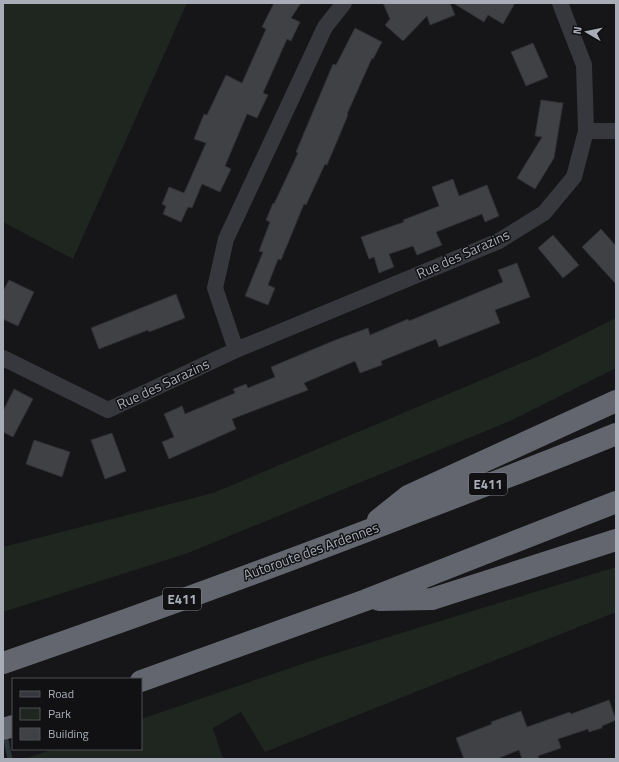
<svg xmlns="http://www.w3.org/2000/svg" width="619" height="762" viewBox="0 0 619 762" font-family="'Titillium Web',sans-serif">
	<rect width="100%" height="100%" fill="#161618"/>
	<!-- green -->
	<path fill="#1e261f" d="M3,3H187L73,259L3,222Z
		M616,318V368L510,421L188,553L3,612V547L213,493L543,354Z
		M616,567V612L265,752L241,712L213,728L223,759H24L53,749H141V719L317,659Z"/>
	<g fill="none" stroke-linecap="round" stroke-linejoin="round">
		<!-- stream -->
		<path stroke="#2c353c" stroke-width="5" d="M5,735L10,759"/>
	</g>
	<!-- building -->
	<path fill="#404145" stroke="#303034" d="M274,3H301L291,18L300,22L291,41L287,39L263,93L268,95L257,118L247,114L225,166L231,169L220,192L202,184L192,208L188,207L181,222L163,214L166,206L162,204L169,187L184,193L206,143L194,139L204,114L207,115L226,75L242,83L266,29L262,27Z
		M383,3H450L455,15L430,25L427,16L403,41L385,25L390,19Z
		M453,3H515L503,24L488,15L484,22Z
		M355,28L382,42L373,59L372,58L347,114L348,115L327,165L325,164L306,205L304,204L281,260L278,259L268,285L275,288L268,305L245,296L263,252L259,251L270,222L266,220L273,203L274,204L298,153L296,152L333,64L336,65Z
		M533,43L548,77L526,86L511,52Z
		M541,100L563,103L554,158L535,189L517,178L542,137L535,136Z
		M453,179L459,196L487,185L499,216L485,222L482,214L436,232L442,245L417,255L413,246L389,254L394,267L379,273L374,257L369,259L361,237L404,222L403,220L439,206L432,187Z
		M601,229L616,246V284L582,247Z
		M553,235L579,265L563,278L538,248Z
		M517,263L530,297L495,310L500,323L439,347L436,339L381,361L382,365L360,373L355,361L304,383L308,390L232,419L236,429L169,459L162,442L174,437L164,414L182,406L185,414L235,393L233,389L246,384L248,388L275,377L271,367L333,341L368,328L370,335L408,319L409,321L503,282L498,270Z
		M9,280L34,292L18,326L3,319V291Z
		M176,294L185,318L149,332L148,330L99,349L91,328Z
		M14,389L33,399L13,437L3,432V411Z
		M112,433L126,471L105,479L91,440Z
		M34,440L70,452L62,477L26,464Z
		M609,700L616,720L602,726V728L589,732L588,729L558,739L561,748L538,756L539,759H522L519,750L497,759H464L456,738L492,724L491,722L521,711L527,727L570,712L571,714Z"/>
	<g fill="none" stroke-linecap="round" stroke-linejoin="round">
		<!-- minor -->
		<path stroke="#37383d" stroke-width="16" d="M586,131H616
			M236,350L215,288L226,239L325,27L344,3
			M3,358L108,410L236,350L499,241L544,213L574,177L586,131L584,65L560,3"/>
		<!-- motorway -->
		<path stroke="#63666e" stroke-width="22" d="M378,520L408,496L616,401
			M379,600L432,599L616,540
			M3,663C140,616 276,566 411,514C479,488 548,462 616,434
			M141,681L366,600L616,502
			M3,729L13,726"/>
	</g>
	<g text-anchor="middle" stroke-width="3" stroke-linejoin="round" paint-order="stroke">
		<!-- shield labels -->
		<g fill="#111113" stroke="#7b7e86" stroke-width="1">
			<rect x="469" y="473" width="38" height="22" rx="3"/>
			<rect x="163" y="588" width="38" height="22" rx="3"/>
		</g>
		<g font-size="13" font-weight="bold" fill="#a8adb8">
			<text x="488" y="489">E411</text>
			<text x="182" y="604">E411</text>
		</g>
		<!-- street labels -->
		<g font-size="14" fill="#a8adb8" stroke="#111113">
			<text transform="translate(463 254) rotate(-24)" y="5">Rue des Sarazins</text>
			<text transform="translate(163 384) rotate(-25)" y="5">Rue des Sarazins</text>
			<text transform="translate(311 551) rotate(-20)" y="5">Autoroute des Ardennes</text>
		</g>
	</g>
	<!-- border -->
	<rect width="619" height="762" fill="none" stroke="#a8adb8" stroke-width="8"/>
	<!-- legend -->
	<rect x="12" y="678" width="130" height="72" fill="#111113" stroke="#4d4f55"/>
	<rect x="20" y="691" width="20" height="6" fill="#37383d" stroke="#4d4f55"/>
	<text x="48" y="698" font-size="12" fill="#a8adb8">Road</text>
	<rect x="20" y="708" width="20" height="12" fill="#1e261f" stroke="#4d4f55"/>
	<text x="48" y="718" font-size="12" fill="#a8adb8">Park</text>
	<rect x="20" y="728" width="20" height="12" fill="#404145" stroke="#4d4f55"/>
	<text x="48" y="738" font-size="12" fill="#a8adb8">Building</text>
	<!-- north arrow -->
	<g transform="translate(587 32) rotate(279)" stroke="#111113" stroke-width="3" paint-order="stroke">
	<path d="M0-3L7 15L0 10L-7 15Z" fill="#a8adb8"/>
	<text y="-6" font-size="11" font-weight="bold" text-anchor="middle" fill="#a8adb8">N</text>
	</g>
</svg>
